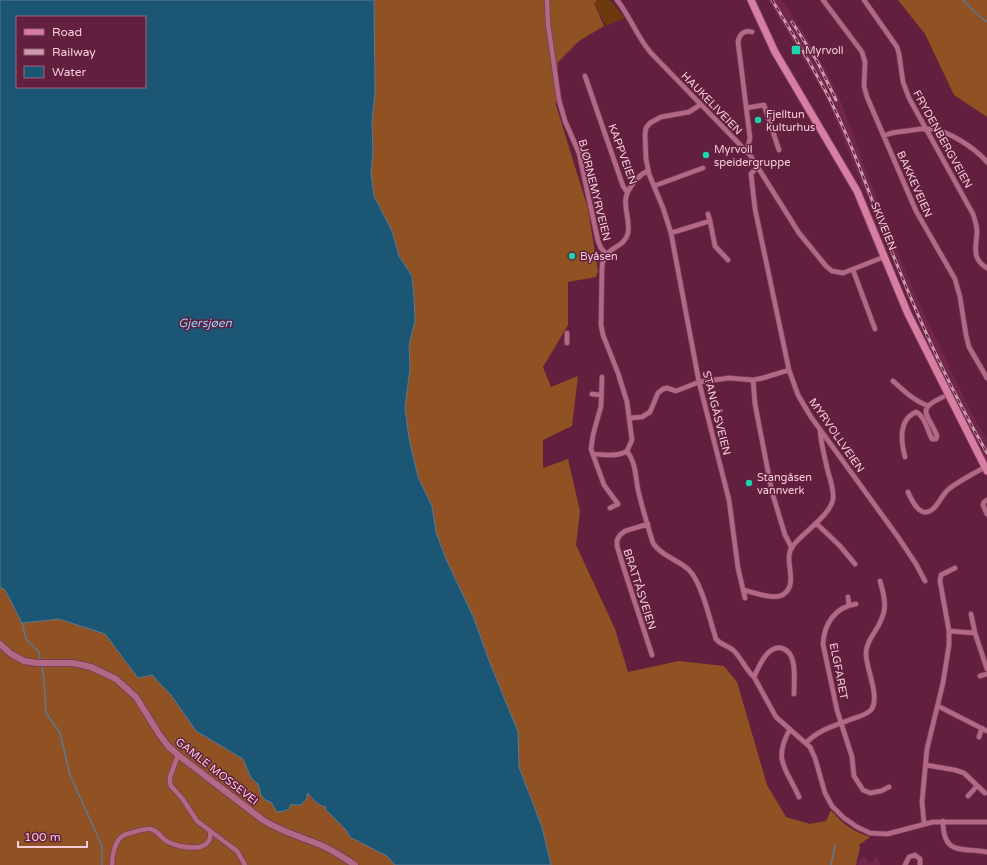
<svg xmlns="http://www.w3.org/2000/svg" width="987" height="865" viewBox="0 0 987 865" font-family="'Varela Round',sans-serif">
	<rect width="100%" height="100%" fill="#621f3e"/>
	<!-- built -->
	<path fill="#722649" d="M768,0H782L809,41L830,78L841,102L888,228L916,296L965,400L987,441V461L921,329L827,99Z
		M865,856L868,863L873,861L875,857L878,859L880,865H857L859,860Z"/>
	<!-- green -->
	<path fill="#6d390f" d="M599,0H610L625,18L606,26L594,3Z"/>
	<!-- forest -->
	<path fill="#905222" d="M374,0H598L594,3L604,26L579,41L558,62L556,105L588,209L598,271L596,277L568,282V325L543,367L551,387L578,376L572,426L543,440V468L568,459L580,511L576,545L615,629L628,672L679,661L724,666L737,682L767,785L786,817L810,824L826,821L831,810C844,825 851,830 870,837L859,845L860,848L856,865H551L541,824L519,767L518,732L490,663L473,616L446,559L436,532L432,506L418,477L409,438L405,408L410,368L409,345L415,321L414,298L412,276L399,256L392,231L374,196L371,173L373,151L372,123L375,91Z
		M898,0H987V117L954,95L925,34Z
		M0,587L5,590L22,623L59,619L105,634L138,678L152,675L171,695L196,731L243,759L251,778L258,784L265,800L271,802L274,807L302,803L307,798V794L308,793L311,798L327,807L326,811L334,817L340,825L346,830L350,837L387,856L395,865H0Z"/>
	<!-- water -->
	<path fill="#1b5674" stroke="#5c7993" fill-rule="evenodd" d="M0,0H374L375,91L372,122L373,151L371,173L374,196L392,231L399,256L412,276L414,298L415,321L409,345L410,368L405,408L409,438L418,477L432,506L436,532L446,559L473,616L490,663L518,732L519,767L542,827L551,865H395L387,856L350,837L346,830L325,809L326,807C319,806 312,799 308,793L307,794V798L301,805H295L291,804L289,809L284,811L277,812L271,802L265,800L261,795L258,784L251,778L243,759L196,731L171,695L152,675L138,678L105,634L59,619L22,623L5,590L0,587ZM17,17H145V87H17Z"/>
	<g fill="none" stroke-linecap="round" stroke-linejoin="round">
		<!-- stream -->
		<path stroke="#5c7993" stroke-width="1.5" d="M963,0L978,15L987,22
			M22,623L26,639L39,652L40,659
			M42,667L44,680L46,713L60,733L70,775L102,846V865
			M831,865L835,845"/>
		<defs>
			<path id="minor" d="M547,0L548,24L559,100L565,121L579,153L598,241L601,248L606,254
				M617,0C630,16 637,37 651,53L750,155L799,233L826,266L832,271L843,273L884,257
				M823,0L862,52L865,62L864,86L867,97L916,211L955,279L960,297L966,335L969,347L987,378
				M864,0L897,47L899,54L903,82L909,98L973,214C975,219 976,224 977,230C977,245 970,258 987,268
				M585,76L623,186L627,192
				M700,105L689,112L661,117L650,123L646,128L645,134L646,159L649,174L663,208L671,233L699,382L729,500L738,568L745,598
				M746,108L764,105L779,150
				M884,136C891,132 899,132 906,131C914,130 922,128 931,129C949,131 975,148 987,162
				M745,149L748,146L750,138L738,42C739,35 744,29 752,32
				M757,167L751,174L755,209L789,370L798,395L811,417L898,537L916,564L925,581
				M654,186L703,168
				M710,221L715,246L728,260
				M671,233L710,221L708,214
				M853,270L875,329
				M567,333V343
				M602,377L601,406L593,435L591,449L604,485L618,504L610,508
				M753,380L755,404L772,492L785,535L792,548
				M893,381C904,391 913,400 928,406
				M592,394L601,395
				M630,418L642,417L650,412L658,393L663,389L667,388L676,391L699,382L729,378L753,380L763,378L789,370
				M627,451C637,464 635,479 639,494C643,510 648,527 653,543C661,556 679,560 689,570C702,583 710,621 716,639C721,645 729,646 734,651C742,659 746,670 754,677
				M593,454C605,455 617,457 627,451L632,440L627,402L618,373L603,335L601,325L602,267C604,245 624,250 628,233C629,229 628,225 628,221C625,202 622,196 636,180C640,176 642,173 648,171
				M905,457C901,442 898,420 916,412C925,416 927,430 932,439H936L937,436C929,414 914,410 943,397
				M908,492C912,501 921,521 934,508C940,502 943,493 950,488C961,480 973,474 985,467
				M987,500L984,502L983,505L987,514
				M816,523L840,546L855,564
				M648,524L625,531L620,535L617,540V546L624,569L652,655
				M743,590C753,592 775,601 784,594C799,583 783,560 792,547C801,534 831,515 833,499C834,490 831,481 828,472C825,458 821,445 820,430
				M848,597L849,605
				M856,604C835,607 824,624 823,644L837,710L852,757L854,776L863,790L870,793L881,791L889,787
				M971,614L975,633L987,669
				M949,631L975,633
				M980,676L987,674
				M794,694C794,682 796,666 791,656C789,652 785,649 781,648C767,646 759,666 754,677L776,717L810,747L815,758L825,793L832,806L844,818L857,827L870,833L887,834L933,822H987
				M938,706L987,731
				M790,729C772,761 787,769 799,797
				M979,737L982,728
				M806,743C818,730 836,725 852,719C858,717 866,715 871,710C878,701 872,683 870,674C868,667 866,660 866,653C866,646 870,639 874,633C887,613 887,604 880,581
				M178,755L170,777V782L171,786L182,798L197,821L237,851L245,865
				M926,765L955,770L964,773L985,793
				M968,796L977,786
				M943,821C943,857 963,847 987,852
				M924,823L922,802L927,749L943,683L949,645V631L940,581L941,575L955,568
				M112,865C112,855 115,840 124,835C130,833 145,828 151,829C158,831 162,839 168,842C180,848 213,854 210,832
				M905,865L909,857L915,855L920,859V865"/>
			<path id="secondary" d="M0,644L11,654L24,661L37,663H73L91,667L116,679L136,697L159,734L168,746L178,755L263,820C282,832 302,837 323,846C334,851 344,858 355,865"/>
			<path id="primary" d="M751,0L775,52L857,191L908,314L987,471"/>
		</defs>
		<!-- minor casing -->
		<use href="#minor" stroke="#793e5b" stroke-width="6"/>
		<!-- secondary casing -->
		<use href="#secondary" stroke="#793e5b" stroke-width="8"/>
		<!-- primary casing -->
		<use href="#primary" stroke="#793e5b" stroke-width="9"/>
		<!-- minor -->
		<use href="#minor" stroke="#b36886" stroke-width="4.5"/>
		<!-- secondary -->
		<use href="#secondary" stroke="#b36886" stroke-width="6"/>
		<!-- primary -->
		<use href="#primary" stroke="#d97ea3" stroke-width="7"/>
		<defs>
			<path id="rail" d="M772,0C794,36 817,72 835,110C859,159 875,212 896,262C922,327 952,392 987,453
				M792,22L817,61L836,100"/>
		</defs>
		<!-- rail casing -->
		<use href="#rail" stroke="#cc9bae" stroke-width="3"/>
		<!-- rail -->
		<use href="#rail" stroke="#621f3e" stroke-width="1.5" stroke-dasharray="4.5" stroke-linecap="butt"/>
	</g>
	<!-- markers -->
	<g fill="#19d5b2" stroke="#621f3e" stroke-width="1.5">
		<rect x="791" y="45" width="10" height="10" rx="2"/>
		<circle cx="758" cy="120" r="4"/>
		<circle cx="706" cy="155" r="4"/>
		<circle cx="572" cy="256" r="4"/>
		<circle cx="749" cy="483" r="4"/>
	</g>
	<g text-anchor="middle" stroke-width="3" stroke-linejoin="round" paint-order="stroke">
		<!-- poi labels -->
		<g font-size="11" fill="#f5cbda" stroke="#621f3e" text-anchor="start">
			<text x="805" y="54">Myrvoll</text>
			<text x="766" y="118">Fjelltun<tspan x="766" dy="13">kulturhus</tspan></text>
			<text x="714" y="153">Myrvoll<tspan x="714" dy="13">speidergruppe</tspan></text>
			<text x="580" y="260">Byåsen</text>
			<text x="757" y="481">Stangåsen<tspan x="757" dy="13">vannverk</tspan></text>
		</g>
		<!-- street labels -->
		<g font-size="11" fill="#f5cbda" stroke="#621f3e">
			<text transform="translate(712 103) rotate(46)" y="4">HAUKELIVEIEN</text>
			<text transform="translate(943 139) rotate(61)" y="4">FRYDENBERGVEIEN</text>
			<text transform="translate(623 154) rotate(70)" y="4">KAPPVEIEN</text>
			<text transform="translate(915 184) rotate(66)" y="4">BAKKEVEIEN</text>
			<text transform="translate(595 190) rotate(76)" y="4">BJØRNEMYRVEIEN</text>
			<text transform="translate(884 226) rotate(68)" y="4">SKIVEIEN</text>
			<text transform="translate(717 413) rotate(76)" y="4">STANGÅSVEIEN</text>
			<text transform="translate(837 435) rotate(55)" y="4">MYRVOLLVEIEN</text>
			<text transform="translate(640 589) rotate(72)" y="4">BRATTÅSVEIEN</text>
			<text transform="translate(839 671) rotate(79)" y="4">ELGFARET</text>
			<text transform="translate(217 771) rotate(38)" y="4">GAMLE MOSSEVEI</text>
		</g>
		<!-- water labels -->
		<g font-size="12" font-style="italic" fill="#88d2fd" stroke="#621f3e">
			<text x="205" y="327">Gjersjøen</text>
		</g>
	</g>
	<!-- legend -->
	<rect x="16" y="16" width="130" height="72" fill="#621f3e" stroke="#9d647c"/>
	<rect x="24" y="29" width="20" height="6" fill="#d97ea3" stroke="#9d647c"/>
	<text x="52" y="36" font-size="12" fill="#f5cbda">Road</text>
	<rect x="24" y="49" width="20" height="6" fill="#cc9bae" stroke="#9d647c"/>
	<text x="52" y="56" font-size="12" fill="#f5cbda">Railway</text>
	<rect x="24" y="66" width="20" height="12" fill="#1b5674" stroke="#9d647c"/>
	<text x="52" y="76" font-size="12" fill="#f5cbda">Water</text>
	<!-- scale -->
	<path d="M18 841v6h69v-6" fill="none" stroke="#f5cbda" stroke-width="2"/>
	<text x="24" y="841" font-size="12" fill="#f5cbda" stroke="#621f3e" stroke-width="3" paint-order="stroke">100 m</text>
</svg>
